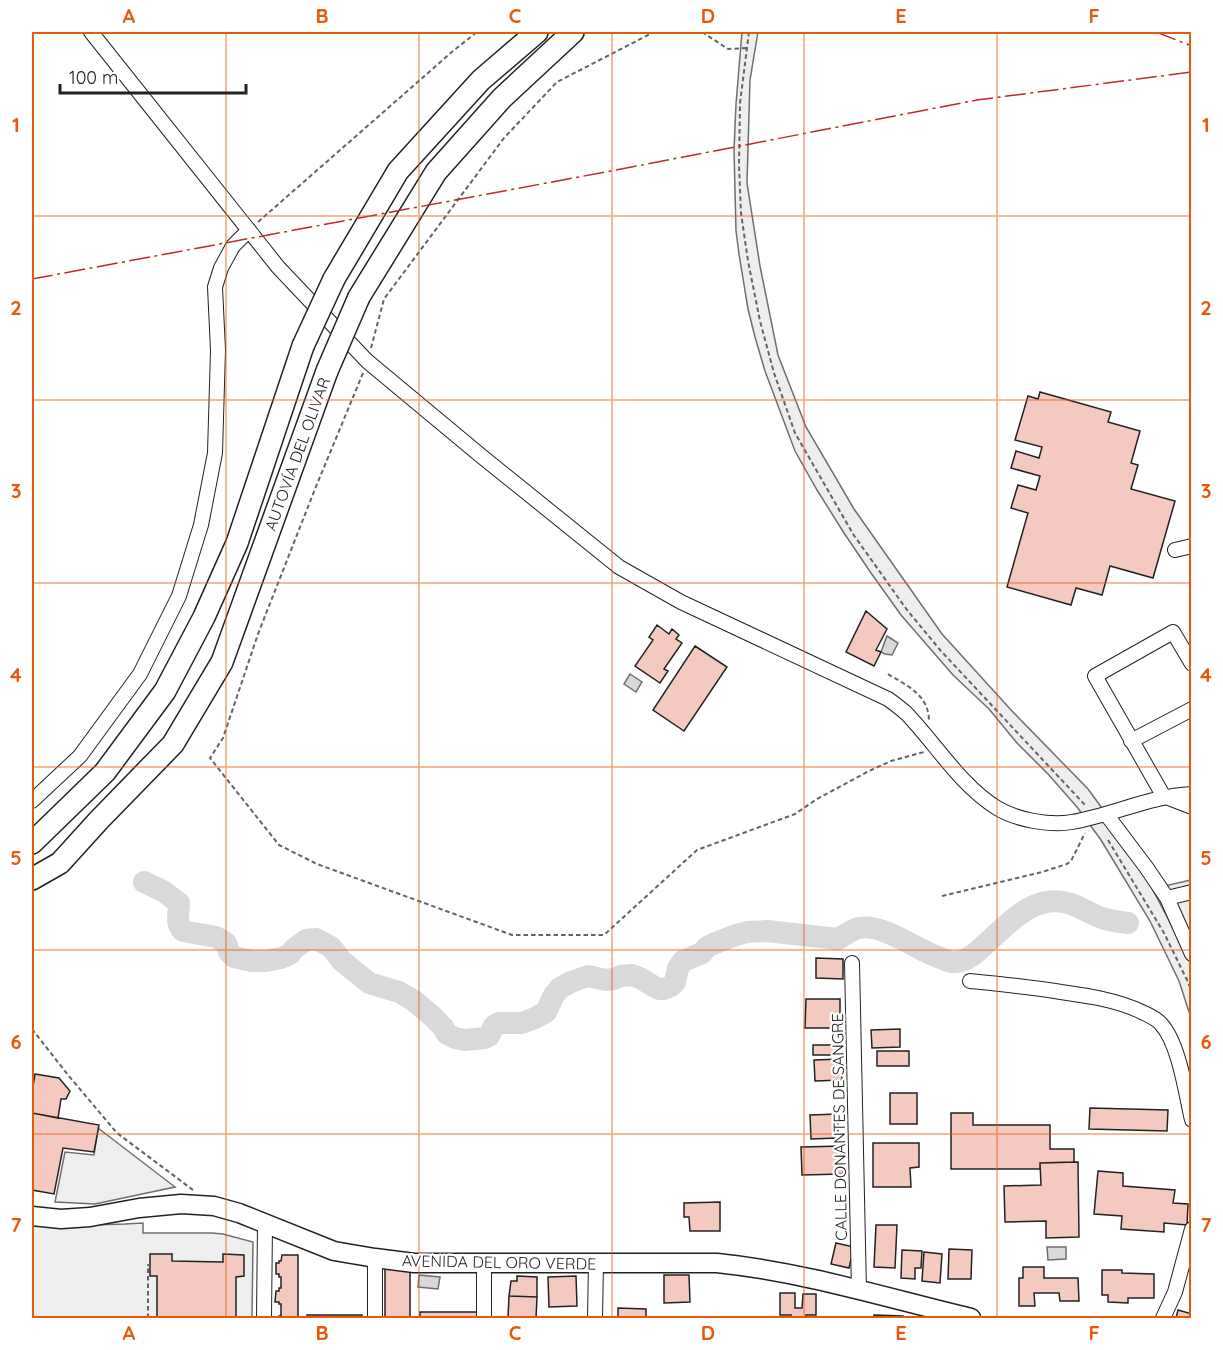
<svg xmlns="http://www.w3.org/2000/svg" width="1223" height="1350" viewBox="0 0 1223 1350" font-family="Quicksand,sans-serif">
	<rect width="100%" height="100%" fill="#fff"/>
	<!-- green -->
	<path fill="#eee" stroke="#6f6f6f" stroke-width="1.5" d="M742,32H758L750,80L747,183L760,266L778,355L806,427L854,509L942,634L1012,711L1088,789L1129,845L1191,962V1018L1179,981L1150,921L1101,840L1077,807L1048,774L1017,743L989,709L953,675L901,615L871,573L844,533L817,490L795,451L765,371L755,337L748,309L739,254L736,231L734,150L736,104Z
		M98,1128L175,1187L95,1204L55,1202L65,1152L94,1155Z
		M32,1222L56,1226L125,1224L143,1223V1233H212L223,1234L253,1242L252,1318H32Z"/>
	<!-- parking -->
	<path fill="#ededed" stroke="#6f6f6f" stroke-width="1.5" d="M1191,880V965L1160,887Z"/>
	<!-- water -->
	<path fill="#d9d9d9" stroke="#6f6f6f" stroke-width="1.5" d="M887,636L898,643L892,655L885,654L881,652Z
		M630,674L642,682L636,692L624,684Z
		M1047,1247H1066V1259L1048,1260Z
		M419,1275L440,1277L438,1289L418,1287Z"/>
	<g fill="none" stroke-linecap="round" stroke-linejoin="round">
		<!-- river -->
		<path stroke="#d9d9d9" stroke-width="22" d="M144,882L163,891L179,903C179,914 175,923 183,931L216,937L226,943L229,952L234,957L252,961H266L281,958L290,954L294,949L306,940L316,939L331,947L342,961L369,983L399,992L413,1000L432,1016L443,1027L447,1034L455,1038L465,1040L485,1038L489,1036L494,1026L499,1023H522L535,1018L546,1012L554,995L560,988L571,982L588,976L606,980L614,979L621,976L632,975L642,979L653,986L659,989H664L671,986L675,982L678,968L683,961L702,953L707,947L713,944L736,935L747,932L767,931L838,939C845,935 851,930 859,928C882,923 915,949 938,957C942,958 946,961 951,962C958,963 967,959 973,955C1002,933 1029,890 1071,904C1083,908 1093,916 1105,919C1113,921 1121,922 1128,923"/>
	</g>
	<!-- building -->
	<path fill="#f3c9c0" stroke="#222" stroke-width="1.5" d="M1040,392L1111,412L1108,422L1140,431L1131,463L1138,465L1131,489L1175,501L1153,578L1110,566L1102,595L1076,588L1071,605L1007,587L1028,513L1011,508L1018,485L1036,490L1040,476L1011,468L1016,451L1039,458L1042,447L1015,440L1028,396L1038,399Z
		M866,611L887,629L876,650L881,652L874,666L846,652Z
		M657,625L669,634L672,629L679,635L676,639L682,643L664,669L668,671L660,683L635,666L653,640L649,637Z
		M695,646L727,667L684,731L653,710Z
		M816,958L843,959V979L816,978Z
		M806,999H840V1028H805Z
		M900,1029V1047L872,1048L871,1030Z
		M813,1045H841V1055H813Z
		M877,1051H909V1066H877Z
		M841,1059L842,1080L815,1081L814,1060Z
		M35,1074L59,1078L70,1091L66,1099H61L58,1118L32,1113V1093Z
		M890,1093H917V1124H890Z
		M1090,1108L1168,1110L1167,1131L1089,1129Z
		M32,1113L99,1125L94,1152L63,1148L54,1194L32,1190Z
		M951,1113H973V1125H1050V1149H1074V1162L1040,1163V1169H951Z
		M838,1114V1138L811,1139L810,1115Z
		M873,1143H919V1167L910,1168L911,1187H873Z
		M843,1146V1174L802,1175L801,1147Z
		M1078,1162L1079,1237L1046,1238V1221L1005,1222L1004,1186L1041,1185L1040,1163Z
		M1098,1171L1123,1173V1186L1175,1190L1173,1203L1188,1204L1187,1225L1164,1223V1232L1121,1229L1122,1216L1094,1214Z
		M720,1202V1231H690L689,1217H684V1203Z
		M876,1225H897L895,1268L874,1267Z
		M836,1243L854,1247L849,1268L831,1264Z
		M949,1249L972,1250L971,1279H948Z
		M902,1250L922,1251L921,1268H915V1279L901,1278Z
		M924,1252L942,1254L940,1283L922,1281Z
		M150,1254H172V1261L223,1262V1254L244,1255V1276L236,1277V1318H157V1276H150Z
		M282,1255H298V1318H275H279V1316H281V1304H279V1302H275L276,1291H279V1288H281V1277H279V1274H276V1263H279V1261H281Z
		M1023,1267H1044V1278H1078L1079,1301H1060L1059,1293H1034L1035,1306H1019V1278H1023Z
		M385,1269H410V1318H385Z
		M1102,1270H1122V1273L1154,1274V1298H1128V1303L1108,1302V1295H1102Z
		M664,1275H689L690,1302L664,1303Z
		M517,1276L537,1277V1297L509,1296L511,1281H517Z
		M576,1276L577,1306L549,1307L548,1277Z
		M780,1293H795V1308H802L803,1294H816V1315H806V1318H790L791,1315H780Z
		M509,1296L537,1297L536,1318H508Z
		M618,1308L646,1309V1318H618Z
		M1178,1310L1192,1314V1318H1176Z
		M420,1312H478V1318H420Z
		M307,1315H362V1318H307Z
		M874,1315L903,1316V1318H874Z"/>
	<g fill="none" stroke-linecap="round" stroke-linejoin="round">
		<defs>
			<path id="minor" d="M91,32L278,267L367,361L480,455L619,567L681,602L888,699C894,703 900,708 906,713C936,744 960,785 997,808C1017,820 1050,826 1072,822C1113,815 1150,796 1192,794
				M1175,550L1192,546
				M1131,741L1192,709
				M1164,797L1095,676L1173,632L1192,664
				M1166,797L1192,807
				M32,801L80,756L140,674L179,596L201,525L215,453L218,350L215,287L221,268L233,246L249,230
				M1106,814L1146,867L1167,898L1192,892
				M1167,898L1192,954
				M852,963L859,1291
				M970,981C1000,984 1031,987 1061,992C1089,996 1117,1000 1142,1012C1148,1015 1156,1018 1161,1024C1179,1043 1186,1094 1192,1120
				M375,1258V1318
				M484,1263V1318
				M264,1318L265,1224
				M595,1318L596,1263
				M1163,1318L1175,1292L1192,1229"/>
			<path id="major" d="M32,1216L61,1219L90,1217L139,1208L181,1204L214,1206L239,1213L334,1251L375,1258L414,1263H717C804,1272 887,1298 971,1318"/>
			<path id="highway" d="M334,279L398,171L481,80L537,32
				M359,297L436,172L502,98L573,32
				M32,843L105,772L165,691L204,617L237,543L303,346
				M32,879L60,863L99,820L173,744L222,662L327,371"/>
		</defs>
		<!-- minor casing -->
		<use href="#minor" stroke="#222" stroke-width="16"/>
		<!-- major casing -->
		<use href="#major" stroke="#222" stroke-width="21"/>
		<!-- highway casing -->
		<use href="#highway" stroke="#222" stroke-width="24"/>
		<!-- path -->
		<path stroke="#646464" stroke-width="2" stroke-dasharray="4.5 3" stroke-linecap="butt" d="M702,32L728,49L746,48
			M749,32L740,103L739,166L741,213L748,261L760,321L774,373L795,433L853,534L907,610L941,651L1085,805
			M258,222L453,51L477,32
			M371,348L384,299L504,138L557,82L654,32
			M363,373L315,489L258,634L223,738L210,758L279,845L317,864L512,935H604L697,850L795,814L817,799L869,771L891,761L924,752
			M888,674C907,686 928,694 929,720
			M1108,840L1164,933L1187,980L1192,992
			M942,896L1042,872L1067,864L1071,861L1085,833
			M32,1029L68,1075L117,1133L193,1190
			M148,1318V1265L150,1266"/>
		<!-- minor -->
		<use href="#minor" stroke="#fff" stroke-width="14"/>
		<!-- major -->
		<use href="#major" stroke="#fff" stroke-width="18"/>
		<!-- highway -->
		<use href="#highway" stroke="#fff" stroke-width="21"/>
		<defs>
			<path id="highway-bridge" d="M303,346L334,279
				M327,371L359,297"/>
		</defs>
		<!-- highway-bridge casing -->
		<use href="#highway-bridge" stroke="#222" stroke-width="24" stroke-linecap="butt"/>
		<!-- highway-bridge -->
		<use href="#highway-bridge" stroke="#fff" stroke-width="21"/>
		<!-- power -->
		<path stroke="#c62828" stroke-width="1.5" stroke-dasharray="21 4.5 3 4.5" stroke-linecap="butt" d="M1156,32L1192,46
			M32,279L611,171L977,100L1192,72"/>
	</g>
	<!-- grid -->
	<path fill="none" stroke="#e8590c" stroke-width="1.5" stroke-opacity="0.55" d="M226,32V1318M419,32V1318M612,32V1318M804,32V1318M997,32V1318M32,216H1192M32,400H1192M32,583H1192M32,767H1192M32,950H1192M32,1134H1192"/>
	<g text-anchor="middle" stroke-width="4.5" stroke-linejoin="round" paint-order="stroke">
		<!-- street labels -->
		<g font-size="16" fill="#222" stroke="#fff">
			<text transform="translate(297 454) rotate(-70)" y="6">AUTOVÍA DEL OLIVAR</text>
			<text transform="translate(839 1127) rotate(-91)" y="6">CALLE DONANTES DE SANGRE</text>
			<text transform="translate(499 1262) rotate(1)" y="6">AVENIDA DEL ORO VERDE</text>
		</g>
	</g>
	<!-- border -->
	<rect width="1223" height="1350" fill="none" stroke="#ffffff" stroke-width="66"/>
	<!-- scale -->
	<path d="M60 84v9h186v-9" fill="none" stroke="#222222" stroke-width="3"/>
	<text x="69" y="84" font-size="18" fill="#222222" stroke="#ffffff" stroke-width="4.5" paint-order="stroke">100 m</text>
	<rect x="33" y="33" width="1157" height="1284" fill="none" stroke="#e8590c" stroke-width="2"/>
	<g font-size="20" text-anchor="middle" font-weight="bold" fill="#e8590c">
		<text x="129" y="23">A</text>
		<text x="322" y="23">B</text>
		<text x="515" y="23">C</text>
		<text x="708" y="23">D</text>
		<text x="901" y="23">E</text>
		<text x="1094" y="23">F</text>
		<text x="16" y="132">1</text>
		<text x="1206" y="132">1</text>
		<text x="16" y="315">2</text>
		<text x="1206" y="315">2</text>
		<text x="16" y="498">3</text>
		<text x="1206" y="498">3</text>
		<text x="16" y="682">4</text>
		<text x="1206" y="682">4</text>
		<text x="16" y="865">5</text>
		<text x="1206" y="865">5</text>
		<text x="16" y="1049">6</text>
		<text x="1206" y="1049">6</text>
		<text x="16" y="1232">7</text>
		<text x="1206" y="1232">7</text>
		<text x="129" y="1340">A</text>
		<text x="322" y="1340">B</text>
		<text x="515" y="1340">C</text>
		<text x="708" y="1340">D</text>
		<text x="901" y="1340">E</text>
		<text x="1094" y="1340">F</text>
	</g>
</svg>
